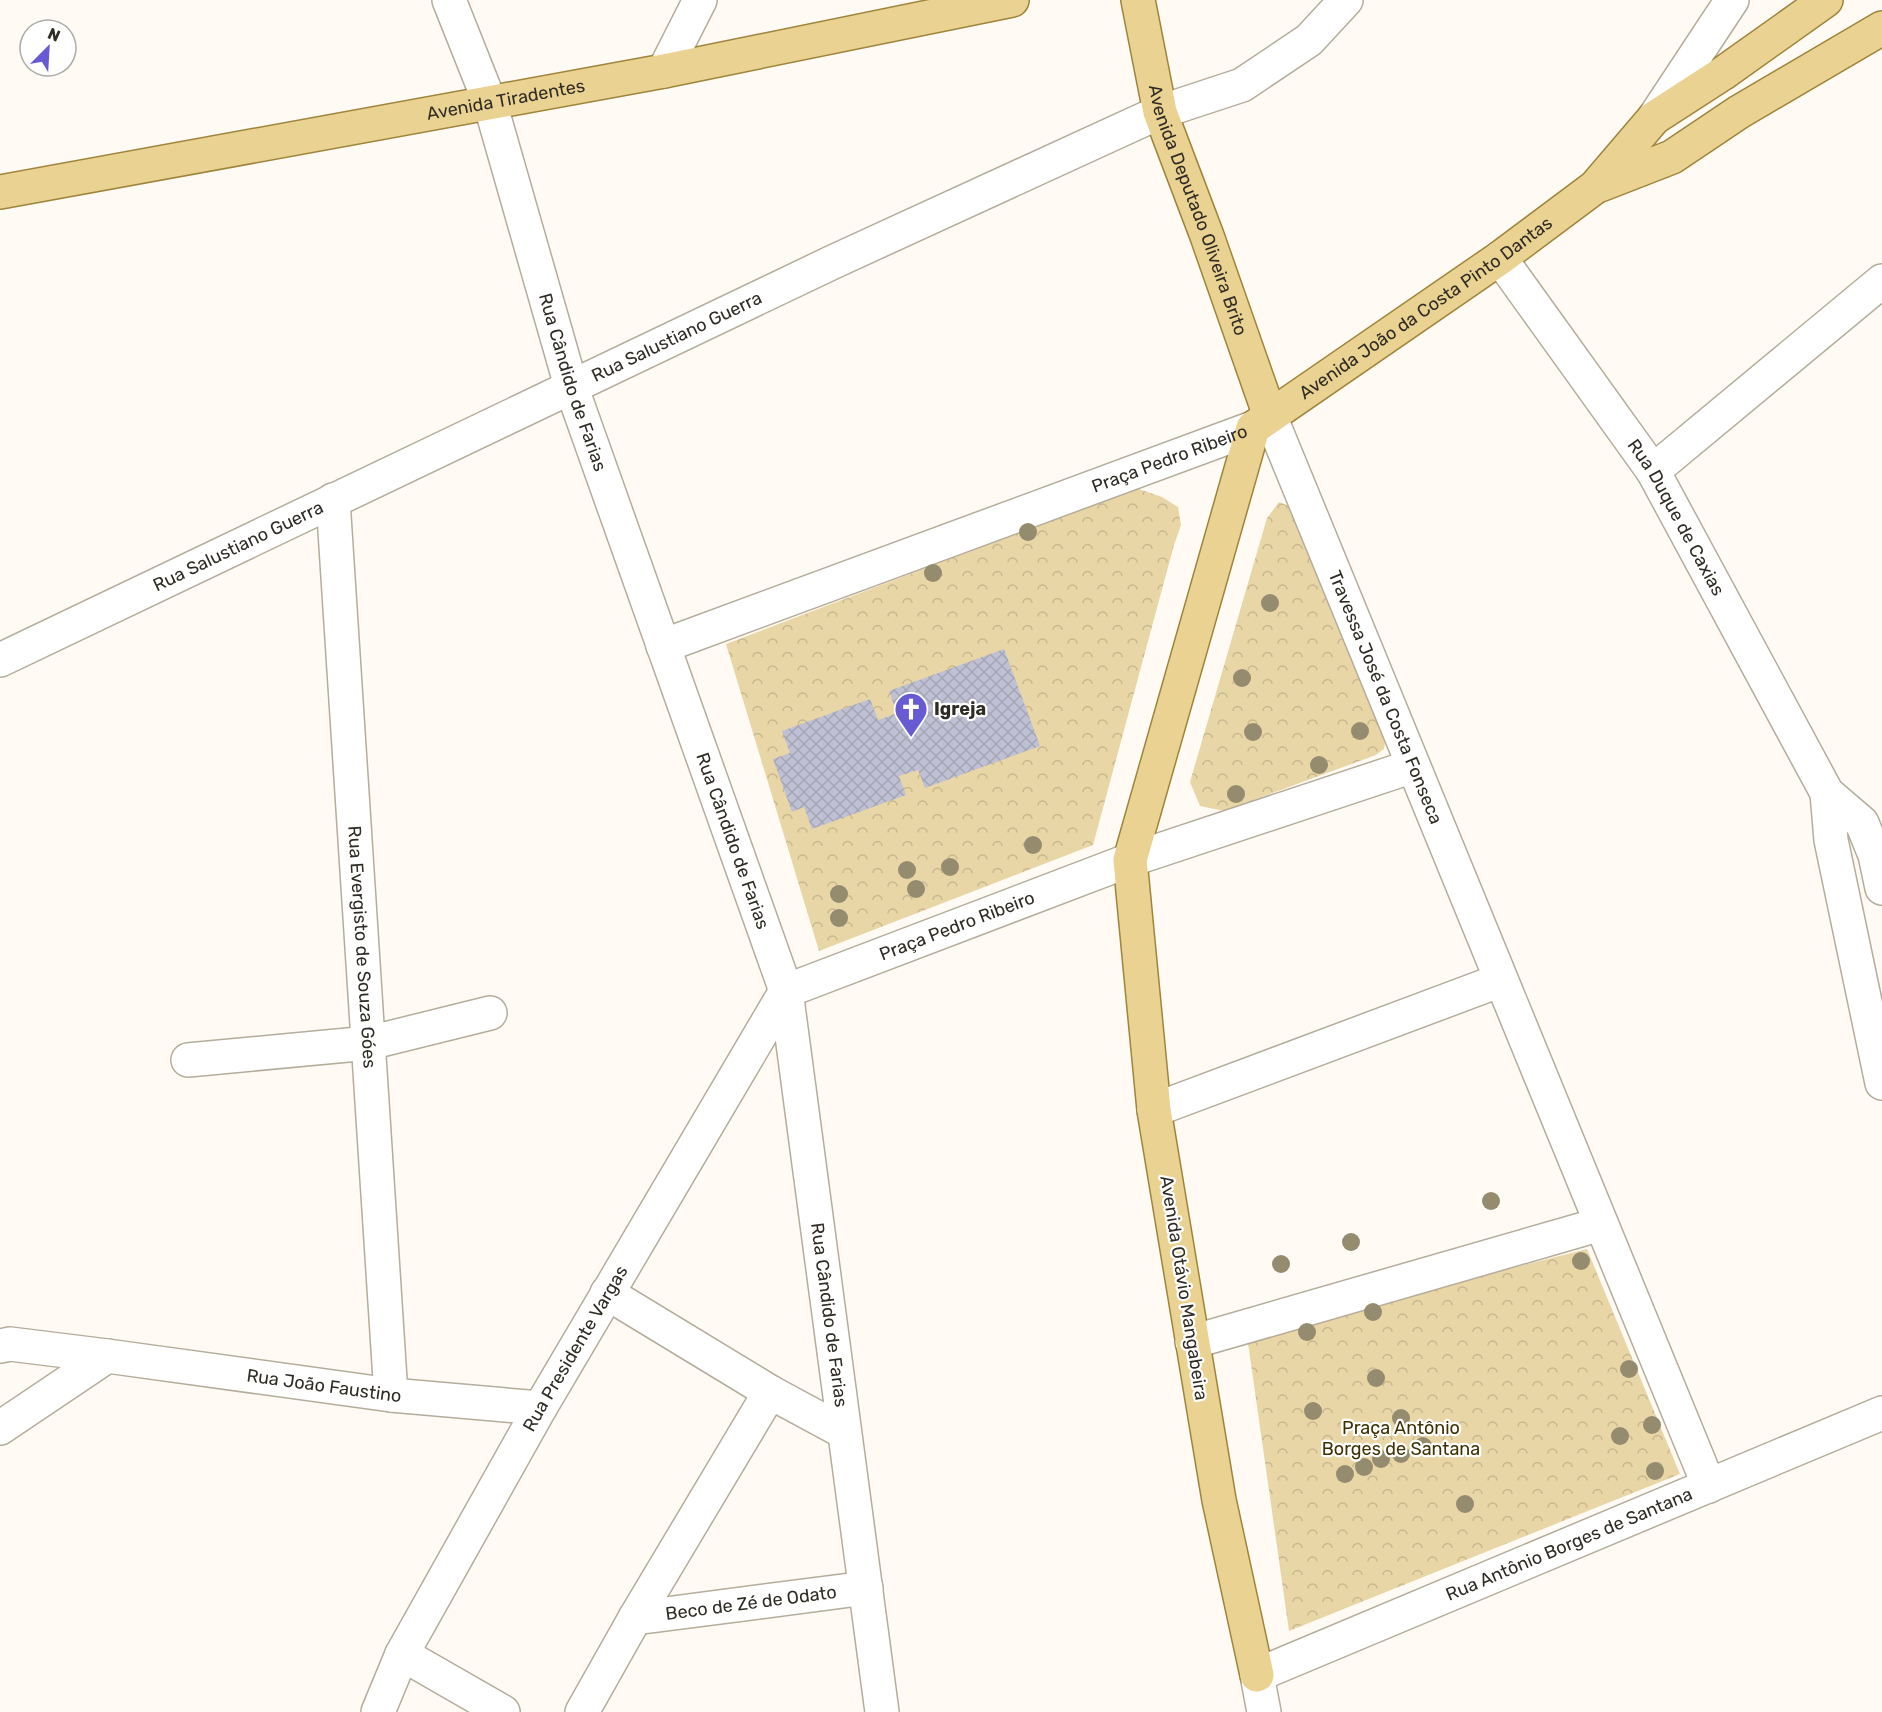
<svg xmlns="http://www.w3.org/2000/svg" width="1882" height="1712" viewBox="0 0 1882 1712" font-family="Rubik,sans-serif">
	<defs>
		<pattern id="park-crowns" width="20" height="18" patternUnits="userSpaceOnUse" patternTransform="scale(1.5)"><rect width="20" height="18" fill="#e9d6a6"/><path d="M2 6a3 3 0 1 1 6 0M12 15a3 3 0 1 1 6 0" fill="none" stroke="#c8b88f"/></pattern>
		<pattern id="building-cross-hatch" width="8" height="8" patternUnits="userSpaceOnUse" patternTransform="scale(1.5)"><rect width="8" height="8" fill="#bfc0d3"/><path d="M0 0l8 8M0 8l8-8" fill="none" stroke="#a4a5b5"/></pattern>
	</defs>
	<rect width="100%" height="100%" fill="#fffbf4"/>
	<!-- park -->
	<path fill="url(#park-crowns)" d="M1136,488L1162,497L1178,507L1181,525L1174,545L1093,845L819,951L726,644Z
		M1279,502L1289,506L1387,729L1384,749L1376,755L1224,811L1200,806L1190,782L1267,518Z
		M1587,1249L1680,1474L1289,1631L1247,1336Z"/>
	<!-- building -->
	<path fill="url(#building-cross-hatch)" d="M1004,649L1040,746L925,788L918,770L899,776L906,795L812,829L804,807L792,812L773,759L790,753L782,731L870,699L878,720L897,713L889,691Z"/>
	<g fill="none" stroke-linecap="round" stroke-linejoin="round">
		<defs>
			<g id="minor">
				<path id="s1" d="M449,0L490,103L571,386L786,991L882,1712"/>
				<path d="M664,71L700,0"/>
				<path d="M1654,118L1732,0"/>
				<path id="s2" d="M1500,258L1653,471L1827,793L1862,823L1875,855L1882,888"/>
				<path id="s3" d="M1270,416L1709,1486"/>
				<path d="M1653,471L1882,281"/>
				<path id="s4" d="M333,500L391,1395"/>
				<path id="s5" d="M663,646L1253,428"/>
				<path id="s6" d="M0,660L833,262L1160,112L1242,85L1309,40L1346,0"/>
				<path d="M1827,793L1831,840L1882,1083"/>
				<path d="M188,1060L369,1043L490,1013"/>
				<path d="M1154,1110L1501,980"/>
				<path d="M607,1293L770,1392L844,1432"/>
				<path d="M1192,1342L1601,1224"/>
				<path id="s7" d="M0,1346L10,1344L107,1356L391,1395L540,1408"/>
				<path d="M0,1428L107,1356"/>
				<path id="s8" d="M635,1618L866,1588"/>
				<path d="M402,1654L503,1712"/>
				<path id="s9" d="M378,1712L402,1654L540,1408L786,991L1130,860L1413,766"/>
				<path d="M582,1712L635,1618L770,1392"/>
				<path id="s10" d="M1264,1712L1257,1675L1882,1413"/>
			</g>
			<g id="major">
				<path id="s11" d="M1138,0L1160,112L1207,236L1270,416"/>
				<path d="M1600,185L1672,157L1739,112L1882,28"/>
				<path id="s12" d="M0,192L664,71L1012,0"/>
				<path id="s13" d="M1257,1675L1219,1500L1154,1110L1130,860L1253,428L1500,258L1595,187L1654,118L1722,74L1826,0"/>
			</g>
		</defs>
		<!-- minor casing -->
		<use href="#minor" stroke="#b5ad9b" stroke-width="36"/>
		<!-- major casing -->
		<use href="#major" stroke="#9f843c" stroke-width="36"/>
		<!-- minor -->
		<use href="#minor" stroke="#fff" stroke-width="33"/>
		<!-- major -->
		<use href="#major" stroke="#ead292" stroke-width="33"/>
	</g>
	<!-- trees -->
	<g fill="#958b6f">
		<circle cx="1028" cy="532" r="9"/>
		<circle cx="933" cy="573" r="9"/>
		<circle cx="1270" cy="603" r="9"/>
		<circle cx="1242" cy="678" r="9"/>
		<circle cx="1360" cy="731" r="9"/>
		<circle cx="1253" cy="732" r="9"/>
		<circle cx="1319" cy="765" r="9"/>
		<circle cx="1236" cy="794" r="9"/>
		<circle cx="1033" cy="845" r="9"/>
		<circle cx="950" cy="867" r="9"/>
		<circle cx="907" cy="870" r="9"/>
		<circle cx="916" cy="889" r="9"/>
		<circle cx="839" cy="894" r="9"/>
		<circle cx="839" cy="918" r="9"/>
		<circle cx="1491" cy="1201" r="9"/>
		<circle cx="1351" cy="1242" r="9"/>
		<circle cx="1581" cy="1261" r="9"/>
		<circle cx="1281" cy="1264" r="9"/>
		<circle cx="1373" cy="1312" r="9"/>
		<circle cx="1307" cy="1332" r="9"/>
		<circle cx="1629" cy="1369" r="9"/>
		<circle cx="1376" cy="1378" r="9"/>
		<circle cx="1313" cy="1411" r="9"/>
		<circle cx="1401" cy="1418" r="9"/>
		<circle cx="1652" cy="1425" r="9"/>
		<circle cx="1620" cy="1436" r="9"/>
		<circle cx="1423" cy="1446" r="9"/>
		<circle cx="1401" cy="1454" r="9"/>
		<circle cx="1381" cy="1459" r="9"/>
		<circle cx="1364" cy="1467" r="9"/>
		<circle cx="1655" cy="1471" r="9"/>
		<circle cx="1345" cy="1474" r="9"/>
		<circle cx="1465" cy="1504" r="9"/>
	</g>
	<!-- icons -->
	<defs>
		<symbol id="church-pin" viewBox="-11 -11 22 30"><path d="M0 17L-7.5 6A9.5 9.5 0 1 1 7.5 6Z" fill="#685ad3" stroke="#fff"/><path d="M-1.2-6h2.4v3.5h3.3v2.4h-3.3V6h-2.4V-.1h-3.3v-2.4h3.3Z" fill="#fff"/></symbol>
	</defs>
	<g fill-rule="evenodd">
		<use href="#church-pin" x="892" y="690" width="38" height="52"/>
	</g>
	<g text-anchor="middle" stroke-width="4.5" stroke-linejoin="round" paint-order="stroke">
		<!-- street labels -->
		<g font-size="18" fill="#2f2c25" stroke="#fff">
			<text dy="6" stroke="none"><textPath href="#s12" startOffset="514">Avenida Tiradentes</textPath></text>
			<text dy="6" stroke="none"><textPath href="#s11" startOffset="219">Avenida Deputado Oliveira Brito</textPath></text>
			<text dy="6" stroke="none"><textPath href="#s13" startOffset="1485">Avenida João da Costa Pinto Dantas</textPath></text>
			<text dy="6" stroke="none"><textPath href="#s6" startOffset="750">Rua Salustiano Guerra</textPath></text>
			<text dy="6" stroke="none"><textPath href="#s1" startOffset="402">Rua Cândido de Farias</textPath></text>
			<text dy="6" stroke="none"><textPath href="#s5" startOffset="540">Praça Pedro Ribeiro</textPath></text>
			<text dy="6" stroke="none"><textPath href="#s2" startOffset="314">Rua Duque de Caxias</textPath></text>
			<text dy="6" stroke="none"><textPath href="#s6" startOffset="264">Rua Salustiano Guerra</textPath></text>
			<text dy="6" stroke="none"><textPath href="#s3" startOffset="304">Travessa José da Costa Fonseca</textPath></text>
			<text dy="6" stroke="none"><textPath href="#s1" startOffset="888">Rua Cândido de Farias</textPath></text>
			<text dy="6" stroke="none"><textPath href="#s9" startOffset="1012">Praça Pedro Ribeiro</textPath></text>
			<text dy="6" stroke="none"><textPath href="#s4" startOffset="448">Rua Evergisto de Souza Góes</textPath></text>
			<text transform="translate(1184 1288) rotate(81)" y="6">Avenida Otávio Mangabeira</text>
			<text dy="6" stroke="none"><textPath href="#s1" startOffset="1374">Rua Cândido de Farias</textPath></text>
			<text dy="6" stroke="none"><textPath href="#s9" startOffset="414">Rua Presidente Vargas</textPath></text>
			<text dy="6" stroke="none"><textPath href="#s7" startOffset="327">Rua João Faustino</textPath></text>
			<text dy="6" stroke="none"><textPath href="#s10" startOffset="376">Rua Antônio Borges de Santana</textPath></text>
			<text dy="6" stroke="none"><textPath href="#s8" startOffset="117">Beco de Zé de Odato</textPath></text>
		</g>
		<!-- poi labels -->
		<g font-size="18" font-weight="bold" fill="#2f2c25" stroke="#fff" text-anchor="start">
			<text x="934" y="715">Igreja</text>
		</g>
		<!-- park labels -->
		<g font-size="18" fill="#3f3002" stroke="#fff">
			<text x="1401" y="1434">Praça Antônio<tspan x="1401" dy="21">Borges de Santana</tspan></text>
		</g>
	</g>
	<!-- north arrow -->
	<g transform="translate(48 48) rotate(24)"><circle r="28" fill="#ffffff" stroke="#acaba8" stroke-width="1.5"/>
	<path d="M0-4.5L10 22L0 15L-10 22Z" fill="#685ad3"/>
	<text y="-9" font-size="16" font-weight="bold" text-anchor="middle" fill="#2f2c25">N</text>
	</g>
</svg>
